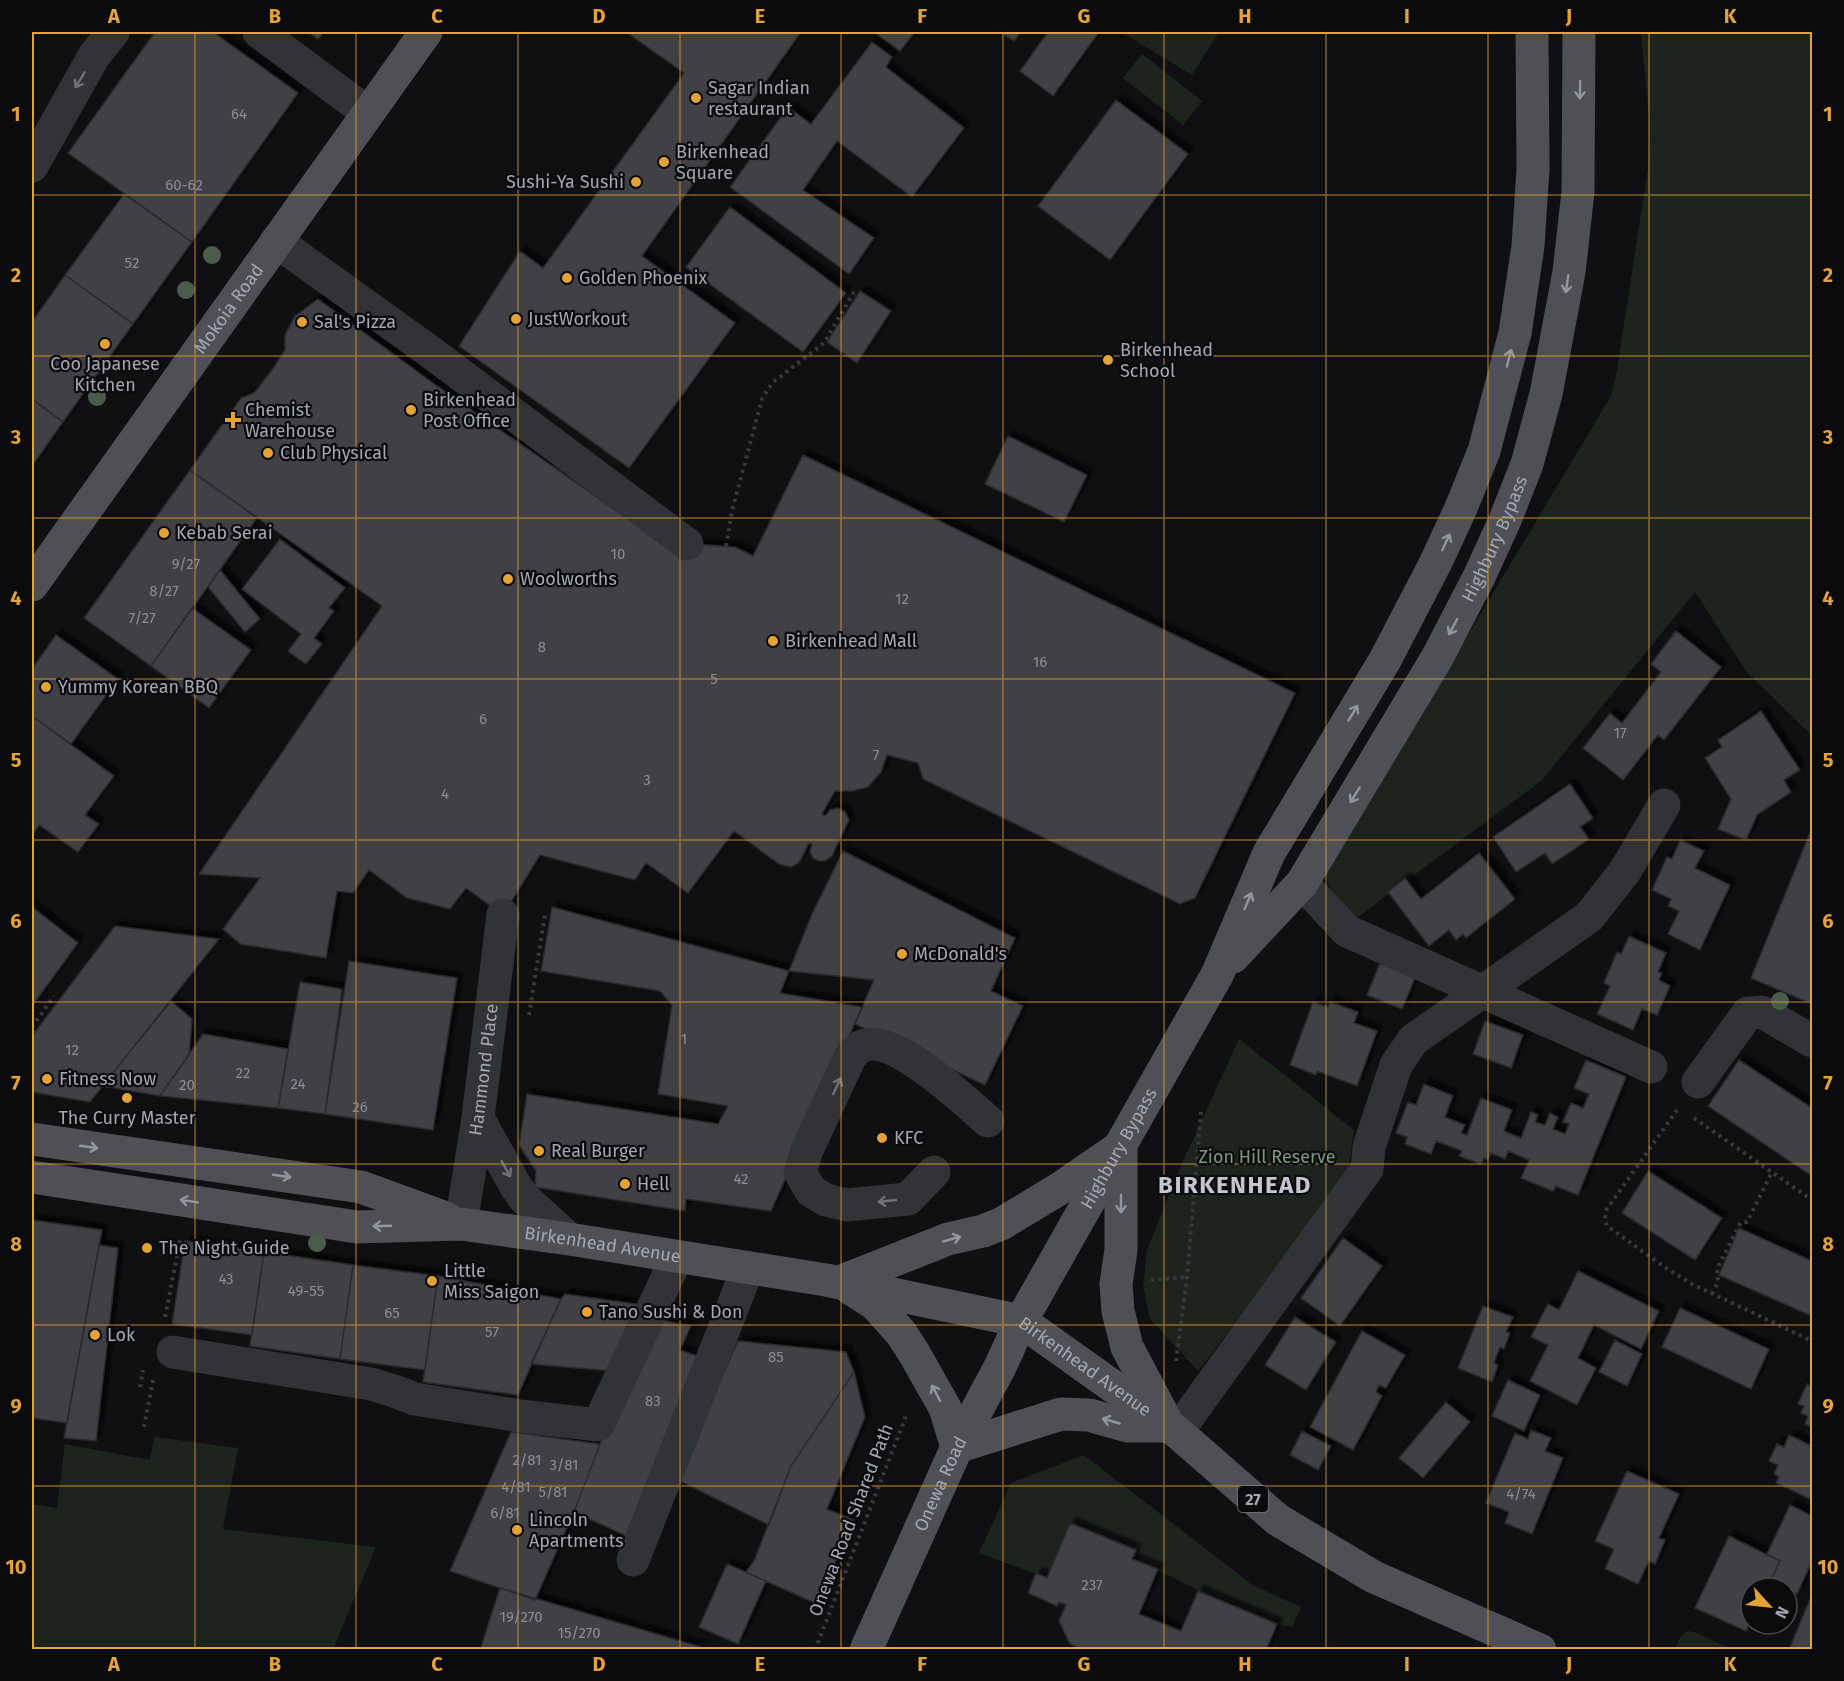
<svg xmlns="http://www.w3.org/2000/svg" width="1844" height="1681" viewBox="0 0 1844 1681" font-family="'Fira Sans',sans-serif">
	<defs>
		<filter id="shadow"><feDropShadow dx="5.5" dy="-5.5" stdDeviation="1.5" flood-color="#0009"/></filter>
	</defs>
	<rect width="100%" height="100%" fill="#101012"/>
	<!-- green -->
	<path fill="#1d241e" d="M1124,32H1219L1192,75L1123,33Z
		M1641,32H1812V736L1746,671L1695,592L1542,780L1355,919L1338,908L1325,874L1611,396L1616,376L1648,169L1649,118Z
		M1142,54L1202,101L1183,125L1123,78Z
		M1239,1039L1354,1130L1347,1179L1198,1371L1150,1319L1143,1286L1147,1250L1180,1168Z
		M154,1437L238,1448L223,1529L376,1547L333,1649H32V1504L57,1508L65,1444L150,1460Z
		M1084,1455L1254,1586L1301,1607L1292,1627C1235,1615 1186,1580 1132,1559L1136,1551L1047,1578L979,1553L1011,1483Z
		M1689,1631L1694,1632L1732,1649H1675C1678,1642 1680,1633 1689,1631Z"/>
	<!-- building -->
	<path fill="#3f4045" stroke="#2b2b2e" stroke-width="1.5" filter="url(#shadow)" d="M155,32H213L298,93L192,242L68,153Z
		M308,32H324L318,39Z
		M626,32H801L642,256L735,323L629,468L459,346L520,251L543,268L684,73Z
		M874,32H915L900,51Z
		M1000,32H1021L1014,41Z
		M1048,32H1099L1053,96L1020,71Z
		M872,42L892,57L886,67L964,128L912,197L837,141L803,190L874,238L849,274L730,187L788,107L811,124Z
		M1116,100L1188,154L1110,260L1038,206Z
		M124,194L192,242L133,324L65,275Z
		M730,207L846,293L803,352L686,267Z
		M65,275L133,324L63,422L32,399V322Z
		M860,291L891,311L857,363L827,342Z
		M318,299L433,383L670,548L674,543L735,547L753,556L803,455L1295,693L1195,898L1180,904L923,779L918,763L887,755L881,772L868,787L852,791H835L822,814L825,816L830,810L838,808L845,812L849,820L832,856L825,861H818L813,858L810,852L812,844L809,843L800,861L797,864L791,867L779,864L734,831L688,893L646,863L635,880L540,855L503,915L466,888L450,909L407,898L369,870L353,893L337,891L326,958L240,944L223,929L260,878L199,874L382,606L190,470L241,398L254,393L272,370L285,350V335L295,316Z
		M32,399L63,422L32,466Z
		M1008,436L1087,475L1064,522L985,484Z
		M190,470L257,518L151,666L84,618Z
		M280,539L345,588L329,608L334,611L314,638L322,644L306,664L288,651L301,634L242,589Z
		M220,570L260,619L245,632L208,587Z
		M192,608L251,650L209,708L151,666Z
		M1676,631L1721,667L1664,740L1658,735L1623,780L1583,748L1610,713L1622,723L1661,672L1651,664Z
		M56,635L118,679L71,744L32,716V669Z
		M1761,711L1800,770L1784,780L1791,792L1757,815L1746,840L1718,829L1731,799L1705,758L1722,747L1718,740Z
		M32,716L114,776L85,815L99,824L78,852L39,825L32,835Z
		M1570,784L1593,818L1580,827L1589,839L1552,864L1545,853L1516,872L1493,837Z
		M1812,828V1004L1751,978Z
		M1680,840L1704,851L1695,868L1730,885L1700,950L1668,934L1679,911L1668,906L1671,899L1652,890L1667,857L1672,859Z
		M843,851L1015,938L991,991L1023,1006L985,1085L855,1024L874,980L789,971L812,914Z
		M1479,853L1515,899L1466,938L1463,934L1456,940L1449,930L1429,946L1388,892L1405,878L1421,899Z
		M32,907L78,943L32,1006Z
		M552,907L789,971L780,993L862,1007L771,1211L686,1199L685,1211L535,1187L536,1171L519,1145L527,1094L718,1124L728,1106L658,1094L672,1005L660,991L541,971Z
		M115,926L219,939L90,1102L32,1092V1036Z
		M1629,936L1666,953L1658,972L1662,973L1659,980L1670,986L1657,1015L1642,1009L1633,1030L1597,1014L1610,986L1604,983L1617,952L1621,954Z
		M349,961L457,978L433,1130L325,1114Z
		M1380,963L1415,978L1402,1009L1367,995Z
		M300,982L342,989L325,1114L278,1108Z
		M171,1001L192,1019L189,1055L160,1096L102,1086Z
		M1313,1002L1328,1007L1330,1002L1358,1012L1354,1023L1377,1031L1357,1086L1317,1071L1316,1075L1290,1065Z
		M1485,1021L1523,1035L1511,1068L1473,1054Z
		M203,1034L288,1049L278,1108L160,1096Z
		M1586,1060L1626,1077L1578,1195L1556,1186L1553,1191L1521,1178L1529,1160L1508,1151L1505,1159L1491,1153L1488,1160L1484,1158L1481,1164L1459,1156L1462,1151L1436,1141L1431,1154L1405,1144L1407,1137L1396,1133L1408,1102L1416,1105L1424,1084L1453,1096L1445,1117L1465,1125L1461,1133L1467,1135L1481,1098L1512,1110L1504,1131L1521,1138L1531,1112L1538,1115L1535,1122L1545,1125L1550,1113L1558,1117L1553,1129L1565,1134L1569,1124L1563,1122L1571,1103L1583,1108L1589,1094L1574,1088Z
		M1739,1060L1812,1108V1176L1708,1106Z
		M1648,1171L1722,1218L1695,1260L1622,1213Z
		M32,1220L102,1230L67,1423L32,1418Z
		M1739,1228L1812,1261V1316L1719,1275Z
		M1343,1238L1382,1266L1340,1326L1301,1298Z
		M185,1241L264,1252L252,1335L172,1324Z
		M99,1245L118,1248L96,1441L64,1438Z
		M264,1252L353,1265L340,1359L250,1346Z
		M353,1265L438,1276L425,1370L340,1359Z
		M1578,1271L1659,1311L1641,1349L1594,1325L1578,1358L1596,1368L1577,1405L1530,1381L1548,1345L1531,1337L1548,1304L1559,1310Z
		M438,1276L561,1299L518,1395L423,1382Z
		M565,1294L643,1305L612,1371L531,1364L561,1299Z
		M1483,1306L1513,1317L1506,1332L1510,1333L1504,1349L1500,1347L1494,1363L1498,1365L1492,1382L1458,1368Z
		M1680,1308L1769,1349L1751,1389L1662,1347Z
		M1295,1317L1336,1342L1306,1390L1265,1365Z
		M656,1319L691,1326L680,1350L703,1358L631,1538L574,1512L600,1444Z
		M1362,1331L1405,1355L1386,1388L1379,1385L1376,1392L1382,1396L1353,1450L1310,1427Z
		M1615,1340L1642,1354L1627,1386L1599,1372Z
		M738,1341L846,1352L854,1372L791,1466L769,1525L676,1479Z
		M854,1372L865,1417L827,1509L854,1520L817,1604L746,1572L754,1561L791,1466Z
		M1508,1380L1540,1395L1524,1431L1492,1416Z
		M1807,1384L1812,1387V1427L1805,1424L1808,1416L1801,1413L1804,1406L1798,1404Z
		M1446,1402L1470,1422L1423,1478L1399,1458Z
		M1531,1430L1551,1438L1545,1451L1563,1458L1532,1534L1505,1523L1509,1512L1486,1503L1515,1433L1528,1439Z
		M1302,1431L1331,1446L1318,1470L1290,1455Z
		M511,1432L600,1444L574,1512L535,1600L450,1571Z
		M1789,1435L1812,1446V1500L1776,1483L1779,1477L1774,1474L1778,1465L1769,1461L1777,1444L1784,1447Z
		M1627,1471L1679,1494L1659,1538L1665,1540L1655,1564L1649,1561L1638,1584L1605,1569L1614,1549L1595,1541Z
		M1790,1505L1812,1516L1811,1534L1812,1535V1561L1797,1594L1787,1588L1770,1582L1780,1561L1767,1554Z
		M1070,1523L1136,1550L1132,1559L1158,1569L1139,1614L1181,1631L1198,1591L1277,1624L1266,1650H1083L1070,1644L1059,1621L1066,1605L1059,1602L1057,1606L1028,1593L1036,1573L1047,1578Z
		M1729,1536L1780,1561L1767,1588H1751V1621L1746,1631L1695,1608Z
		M727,1564L766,1581L738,1644L699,1627Z
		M500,1588L701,1647V1650H480Z
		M1810,1599L1812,1600V1650H1789Z"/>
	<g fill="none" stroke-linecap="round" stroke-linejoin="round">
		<!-- path -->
		<path stroke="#383a3d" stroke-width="4" stroke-dasharray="3 4.5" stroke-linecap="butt" d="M726,546L732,511L762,399L772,383L824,343L854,292
			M529,1015L545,915
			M32,1027L54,996
			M1677,1110L1607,1209L1605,1218L1607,1226L1663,1266L1690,1283L1812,1341
			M1694,1118L1812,1200
			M1151,1280L1187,1277
			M1712,1294L1718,1282L1717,1269L1741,1222H1747L1772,1172
			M165,1317L181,1236
			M1176,1361L1187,1277L1201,1111
			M140,1387L143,1370
			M144,1427L153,1380
			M815,1650L905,1419V1412"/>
		<!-- minor -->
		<g stroke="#323336" stroke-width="33">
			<path d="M259,32L368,113"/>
			<path d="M32,166L94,56L113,32"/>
			<path d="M276,241L429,351L687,544"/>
			<path d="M1302,883L1347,931L1651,1067"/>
			<path d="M1698,1082L1748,1013L1762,1012L1812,1041"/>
			<path d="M478,1118L515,1185L524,1198L569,1239"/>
			<path d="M934,1172L908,1199L847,1205L826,1200L811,1191L800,1172L807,1150L851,1055C854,1053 858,1048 862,1046C895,1033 964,1101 988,1121"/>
			<path id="s1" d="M461,1224L478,1118L503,915"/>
			<path d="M173,1352L371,1384L394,1391L415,1399L520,1416L598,1425L677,1257"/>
			<path d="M1177,1432L1367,1169L1369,1147L1396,1065L1413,1040L1589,917L1625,871L1664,805"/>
			<path d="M633,1560L748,1268"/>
		</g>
		<!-- major -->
		<g stroke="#4e5055" stroke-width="33">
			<path id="s2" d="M32,585L426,32"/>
			<path id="s3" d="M1233,957L1302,883L1437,658L1479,577L1505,520L1527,464L1546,394L1569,272L1578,192L1579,32"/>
			<path d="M32,1139L361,1187L446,1218"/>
			<path d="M1121,1149V1250L1116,1284L1118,1311L1127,1347L1165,1419"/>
			<path id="s4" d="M32,1177L357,1227L461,1224L569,1239L826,1280L1021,1321L1177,1432L1278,1520L1374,1577L1540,1650"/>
			<path d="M839,1282L948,1239L983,1231L1001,1224L1059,1189L1114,1151"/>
			<path d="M851,1289L875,1304L901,1333L914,1353L945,1408L957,1447"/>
			<path d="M957,1447L1061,1414L1089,1415L1128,1426H1169"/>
			<path id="s5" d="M866,1650L957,1447L1000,1367L1021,1321L1217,975L1269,853L1385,660L1435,564L1461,508L1484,451L1515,333L1528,246L1533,169L1532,32"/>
		</g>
	</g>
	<!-- trees -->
	<g fill="#4b5c4c">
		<circle cx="212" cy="255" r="9"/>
		<circle cx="186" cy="290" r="9"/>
		<circle cx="97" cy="397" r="9"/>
		<circle cx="1780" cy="1001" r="9"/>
		<circle cx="317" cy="1243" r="9"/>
	</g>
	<!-- one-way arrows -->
	<defs><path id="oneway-shaft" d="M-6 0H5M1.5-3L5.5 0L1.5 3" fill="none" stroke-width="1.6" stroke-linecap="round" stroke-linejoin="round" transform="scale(1.5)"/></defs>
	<g stroke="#70737a">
		<use href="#oneway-shaft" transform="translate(80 80) rotate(121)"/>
		<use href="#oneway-shaft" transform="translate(837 1086) rotate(-65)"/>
		<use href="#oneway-shaft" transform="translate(506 1169) rotate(61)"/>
		<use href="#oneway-shaft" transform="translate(887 1201) rotate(174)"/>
	</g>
	<g stroke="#92969f">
		<use href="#oneway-shaft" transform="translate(1580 90) rotate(91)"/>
		<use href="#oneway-shaft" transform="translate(1567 284) rotate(99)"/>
		<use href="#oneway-shaft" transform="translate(1509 358) rotate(-76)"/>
		<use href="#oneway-shaft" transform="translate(1446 542) rotate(-65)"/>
		<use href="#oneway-shaft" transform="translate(1453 627) rotate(118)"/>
		<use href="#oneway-shaft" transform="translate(1353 713) rotate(-59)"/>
		<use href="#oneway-shaft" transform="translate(1355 795) rotate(121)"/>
		<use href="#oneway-shaft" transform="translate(1248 901) rotate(-67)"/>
		<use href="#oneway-shaft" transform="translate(89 1147) rotate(8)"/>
		<use href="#oneway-shaft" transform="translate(282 1176) rotate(8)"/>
		<use href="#oneway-shaft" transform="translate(189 1201) rotate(-171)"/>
		<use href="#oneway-shaft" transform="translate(1121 1204) rotate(90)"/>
		<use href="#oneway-shaft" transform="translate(382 1226) rotate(178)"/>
		<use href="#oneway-shaft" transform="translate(952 1239) rotate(-16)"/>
		<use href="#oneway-shaft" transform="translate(936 1393) rotate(-118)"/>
		<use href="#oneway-shaft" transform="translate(1111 1421) rotate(-164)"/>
	</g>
	<!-- grid -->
	<path fill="none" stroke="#e4a336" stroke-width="1.5" stroke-opacity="0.55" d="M195,32V1650M356,32V1650M518,32V1650M680,32V1650M841,32V1650M1003,32V1650M1164,32V1650M1326,32V1650M1488,32V1650M1649,32V1650M32,195H1812M32,356H1812M32,518H1812M32,679H1812M32,840H1812M32,1002H1812M32,1164H1812M32,1325H1812M32,1486H1812"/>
	<!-- markers -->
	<g fill="#e4a336" stroke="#0b0b0d" stroke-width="2">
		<circle cx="696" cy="98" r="6"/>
		<circle cx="664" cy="162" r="6"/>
		<circle cx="636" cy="182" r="6"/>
		<circle cx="567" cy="278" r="6"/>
		<circle cx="516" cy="319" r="6"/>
		<circle cx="302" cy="322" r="6"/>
		<circle cx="105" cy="344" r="6"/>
		<circle cx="1108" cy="360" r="6"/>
		<circle cx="411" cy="410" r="6"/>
		<path d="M230 411h6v6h6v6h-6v6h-6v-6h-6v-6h6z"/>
		<circle cx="268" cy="453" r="6"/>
		<circle cx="164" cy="533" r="6"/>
		<circle cx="508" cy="579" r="6"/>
		<circle cx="773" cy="641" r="6"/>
		<circle cx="46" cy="687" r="6"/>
		<circle cx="902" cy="954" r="6"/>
		<circle cx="47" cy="1079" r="6"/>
		<circle cx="127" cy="1098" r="6"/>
		<circle cx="882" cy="1138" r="6"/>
		<circle cx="539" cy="1151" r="6"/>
		<circle cx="625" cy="1184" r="6"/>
		<circle cx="147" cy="1248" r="6"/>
		<circle cx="432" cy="1281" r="6"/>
		<circle cx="587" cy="1312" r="6"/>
		<circle cx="95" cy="1335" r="6"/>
		<circle cx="517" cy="1530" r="6"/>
	</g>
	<g text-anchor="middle" stroke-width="4.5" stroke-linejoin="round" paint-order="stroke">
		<!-- number labels -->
		<g font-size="15" fill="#8a8e96">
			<text x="239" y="119">64</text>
			<text x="184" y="190">60-62</text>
			<text x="132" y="268">52</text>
			<text x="618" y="559">10</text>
			<text x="186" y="569">9/27</text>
			<text x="164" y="596">8/27</text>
			<text x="902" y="604">12</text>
			<text x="142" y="623">7/27</text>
			<text x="542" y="652">8</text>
			<text x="1040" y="667">16</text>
			<text x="714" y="684">5</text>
			<text x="483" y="724">6</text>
			<text x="1620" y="738">17</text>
			<text x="876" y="760">7</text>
			<text x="647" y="785">3</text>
			<text x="445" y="799">4</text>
			<text x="684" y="1044">1</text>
			<text x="72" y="1055">12</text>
			<text x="243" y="1078">22</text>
			<text x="298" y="1089">24</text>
			<text x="187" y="1090">20</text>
			<text x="360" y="1112">26</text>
			<text x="741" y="1184">42</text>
			<text x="226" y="1284">43</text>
			<text x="306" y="1296">49-55</text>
			<text x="392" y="1318">65</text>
			<text x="492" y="1337">57</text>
			<text x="776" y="1362">85</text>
			<text x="653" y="1406">83</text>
			<text x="527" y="1465">2/81</text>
			<text x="564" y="1470">3/81</text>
			<text x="516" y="1492">4/81</text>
			<text x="553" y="1497">5/81</text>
			<text x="1521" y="1499">4/74</text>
			<text x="505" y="1518">6/81</text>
			<text x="1092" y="1590">237</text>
			<text x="521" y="1622">19/270</text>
			<text x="579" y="1638">15/270</text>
		</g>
		<!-- shield labels -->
		<rect fill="#0b0b0d" stroke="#757980" stroke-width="1.5" x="1238" y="1486" width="30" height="26" rx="4.5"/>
		<g font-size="16" font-weight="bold" fill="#a3a8b1">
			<text x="1253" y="1505">27</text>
		</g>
		<!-- poi labels -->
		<g font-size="18" fill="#a3a8b1" stroke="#0b0b0d" text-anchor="start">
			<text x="708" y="94">Sagar Indian<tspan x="708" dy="21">restaurant</tspan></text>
			<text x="676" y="158">Birkenhead<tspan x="676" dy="21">Square</tspan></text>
			<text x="624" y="188" text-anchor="end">Sushi-Ya Sushi</text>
			<text x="579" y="284">Golden Phoenix</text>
			<text x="528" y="325">JustWorkout</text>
			<text x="314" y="328">Sal's Pizza</text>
			<text x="1120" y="356">Birkenhead<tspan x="1120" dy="21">School</tspan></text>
			<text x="105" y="370" text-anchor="middle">Coo Japanese<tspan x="105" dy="21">Kitchen</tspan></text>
			<text x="423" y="406">Birkenhead<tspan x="423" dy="21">Post Office</tspan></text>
			<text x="245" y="416">Chemist<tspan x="245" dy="21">Warehouse</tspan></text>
			<text x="280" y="459">Club Physical</text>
			<text x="176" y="539">Kebab Serai</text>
			<text x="520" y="585">Woolworths</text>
			<text x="785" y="647">Birkenhead Mall</text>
			<text x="58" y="693">Yummy Korean BBQ</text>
			<text x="914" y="960">McDonald's</text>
			<text x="59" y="1085">Fitness Now</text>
			<text x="127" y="1124" text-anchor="middle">The Curry Master</text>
			<text x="894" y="1144">KFC</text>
			<text x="551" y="1157">Real Burger</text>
			<text x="637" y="1190">Hell</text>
			<text x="159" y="1254">The Night Guide</text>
			<text x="444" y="1277">Little<tspan x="444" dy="21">Miss Saigon</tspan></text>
			<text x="599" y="1318">Tano Sushi &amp; Don</text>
			<text x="107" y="1341">Lok</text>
			<text x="529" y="1526">Lincoln<tspan x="529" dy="21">Apartments</tspan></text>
		</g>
		<!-- street labels -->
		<g font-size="18" fill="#a3a8b1" stroke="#0b0b0d">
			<text dy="6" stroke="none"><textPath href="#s2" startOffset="339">Mokoia Road</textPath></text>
			<text dy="6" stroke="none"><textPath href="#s3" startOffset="496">Highbury Bypass</textPath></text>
			<text dy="6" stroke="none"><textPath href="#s1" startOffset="156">Hammond Place</textPath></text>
			<text dy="6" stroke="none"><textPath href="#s5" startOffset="562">Highbury Bypass</textPath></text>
			<text dy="6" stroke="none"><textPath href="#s4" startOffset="576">Birkenhead Avenue</textPath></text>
			<text dy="6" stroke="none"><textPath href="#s4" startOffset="1080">Birkenhead Avenue</textPath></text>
			<text dy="6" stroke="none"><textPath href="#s5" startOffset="182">Onewa Road</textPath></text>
			<text transform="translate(851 1520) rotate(-69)" y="6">Onewa Road Shared Path</text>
		</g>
		<!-- park labels -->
		<g font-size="18" fill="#7b9b7b" stroke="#0b0b0d">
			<text x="1267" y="1163">Zion Hill Reserve</text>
		</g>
		<!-- district labels -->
		<g font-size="24" font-weight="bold" letter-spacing="1.5" fill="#c3c6ce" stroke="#0b0b0d">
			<text x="1235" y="1193">BIRKENHEAD</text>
		</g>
	</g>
	<!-- border -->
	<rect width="1844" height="1681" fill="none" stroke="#0b0b0d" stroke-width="66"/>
	<!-- north arrow -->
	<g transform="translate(1769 1606) rotate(117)"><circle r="28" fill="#0b0b0d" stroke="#484a4f" stroke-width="1.5"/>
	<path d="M0-4.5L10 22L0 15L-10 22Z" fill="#e4a336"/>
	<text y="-9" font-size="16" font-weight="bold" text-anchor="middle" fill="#a3a8b1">N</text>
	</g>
	<rect x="33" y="33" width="1778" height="1615" fill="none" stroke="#e4a336" stroke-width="2"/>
	<g font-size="20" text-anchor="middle" font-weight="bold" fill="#e4a336">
		<text x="114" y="23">A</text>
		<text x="275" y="23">B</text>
		<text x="437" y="23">C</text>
		<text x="599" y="23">D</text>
		<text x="760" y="23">E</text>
		<text x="922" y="23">F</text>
		<text x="1084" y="23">G</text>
		<text x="1245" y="23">H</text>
		<text x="1407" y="23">I</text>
		<text x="1569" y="23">J</text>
		<text x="1730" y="23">K</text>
		<text x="16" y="121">1</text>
		<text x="1828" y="121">1</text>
		<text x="16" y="282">2</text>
		<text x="1828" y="282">2</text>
		<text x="16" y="444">3</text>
		<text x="1828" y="444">3</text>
		<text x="16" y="605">4</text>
		<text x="1828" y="605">4</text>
		<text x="16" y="767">5</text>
		<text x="1828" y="767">5</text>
		<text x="16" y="928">6</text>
		<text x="1828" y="928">6</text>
		<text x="16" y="1090">7</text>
		<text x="1828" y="1090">7</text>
		<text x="16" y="1251">8</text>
		<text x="1828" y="1251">8</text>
		<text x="16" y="1413">9</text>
		<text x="1828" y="1413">9</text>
		<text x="16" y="1574">10</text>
		<text x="1828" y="1574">10</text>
		<text x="114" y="1671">A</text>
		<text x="275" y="1671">B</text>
		<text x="437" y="1671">C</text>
		<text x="599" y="1671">D</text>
		<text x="760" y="1671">E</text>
		<text x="922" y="1671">F</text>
		<text x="1084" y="1671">G</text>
		<text x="1245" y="1671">H</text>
		<text x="1407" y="1671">I</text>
		<text x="1569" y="1671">J</text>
		<text x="1730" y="1671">K</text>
	</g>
</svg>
